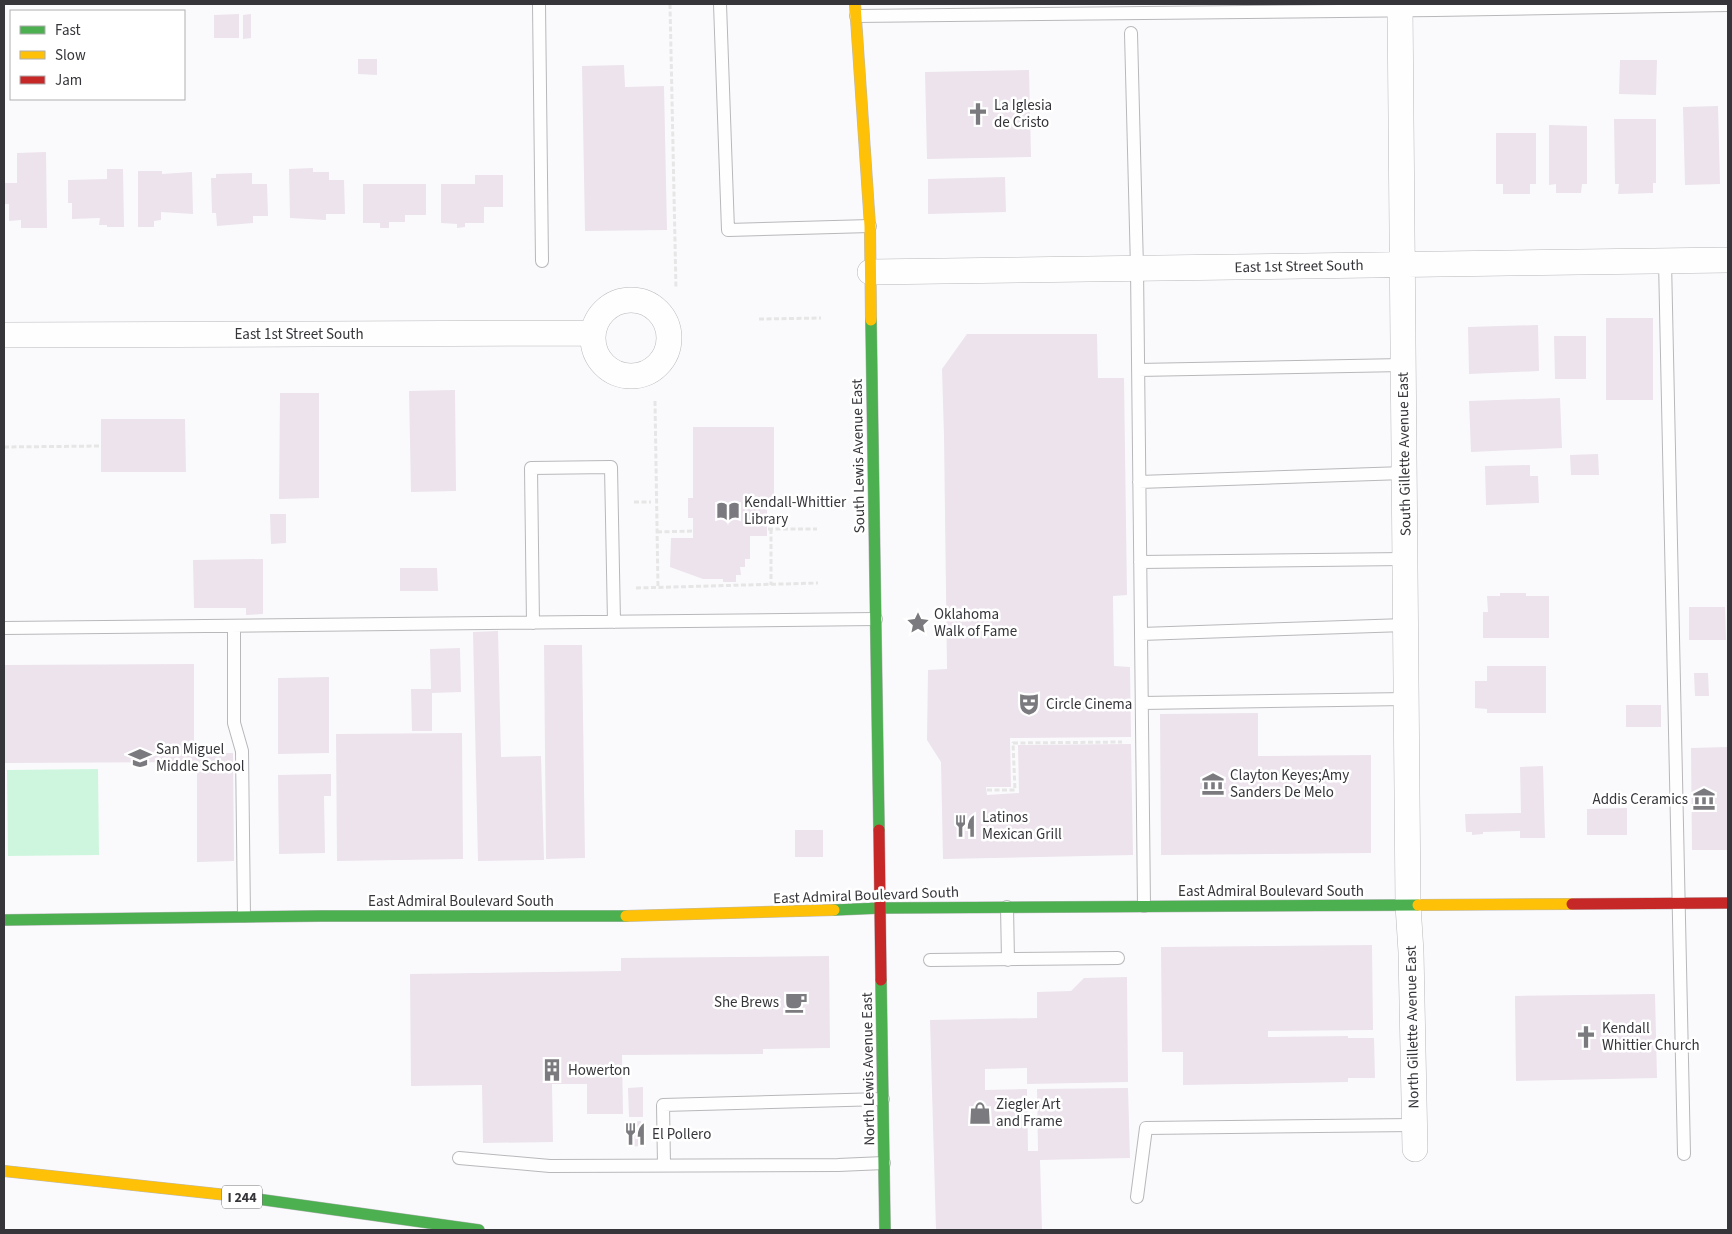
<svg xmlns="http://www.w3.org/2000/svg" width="1732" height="1234" viewBox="0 0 1732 1234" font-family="'Source Sans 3',sans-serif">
	<rect width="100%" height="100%" fill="#fafafc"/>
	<!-- green -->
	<path fill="#cef6de" d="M98,769L99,855L8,856L7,770Z"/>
	<!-- building -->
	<path fill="#ece3ec" d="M239,14V38H214V15Z
		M251,14V38L243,39V15Z
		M358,59H377V75L358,74Z
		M1620,60H1657L1656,95L1619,94Z
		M624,65L625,87L664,86L667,230L585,231L582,66Z
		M1029,70L1031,157L927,159L925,72Z
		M1718,106L1720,184L1685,185L1683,107Z
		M1614,119H1656V183H1653V193L1618,194L1619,184H1615Z
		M1549,125L1587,126V184H1582L1581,193H1556V184L1549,185Z
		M1496,133H1536V184H1530V194H1503V184H1496Z
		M46,152L47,228H21V220L9,221V204H4V183H17V153Z
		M313,168V172H329V180H344L345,214H326V220L290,218L289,169Z
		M107,169H123L124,227H107V225H99L100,218L72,219V203H68V180L107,179Z
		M138,171H162V174L192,172L193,214L161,212V220L154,221V227H138Z
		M252,173V184H267L268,216H253V223L217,226L216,213H212L211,178H216V174Z
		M475,175H503V207H484V223H465V227L457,228V224L441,223V184H475Z
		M1005,177L1006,212L928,214V179Z
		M363,184H426V215H405V222H389V228H380V223H363Z
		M1606,318H1653V400H1606Z
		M1538,325L1539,371L1469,374L1468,327Z
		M967,334H1097L1098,378H1124L1127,595L1113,596L1114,666L1130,667L1131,737L1010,738L1011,787H986L987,795L1019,793L1018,745L1131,744L1133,855L943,859L941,762L927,740L928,670L947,669L944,436L942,369Z
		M1554,336H1586V379H1555Z
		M455,390L456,491L411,492L409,391Z
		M280,393H319V498L279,499Z
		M1560,398L1562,448L1471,452L1469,401Z
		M101,419H185L186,472H101Z
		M693,427H774V504H767V536H750V559H745V567H740L741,575H736V582H723V579H703L670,567L671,538H693V518H688V498H693Z
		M1598,454L1599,475H1571L1570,455Z
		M1530,465V476H1538L1539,503L1486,505L1485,466Z
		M270,514H286V543L271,544Z
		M263,559V614L246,615V608H194L193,560Z
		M400,568H437L438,591H400Z
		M1500,593H1526V596H1549V638H1483V612H1488L1487,596H1500Z
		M1689,607H1725L1726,640H1689Z
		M498,631L501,757L541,756L544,860L478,861L473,632Z
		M544,645H582L585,858L546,859Z
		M460,648L461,692L432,693V731H412L411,689H431L430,649Z
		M194,664V753H233L234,861L197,862V762L4,763V665Z
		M1487,666H1546V713H1487V709L1475,708V681H1487Z
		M1694,673H1708L1709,696H1695Z
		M329,677V753L278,754V678Z
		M1626,705H1661V727H1626Z
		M1258,713V756L1371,755V853L1161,855L1160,714Z
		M462,733L463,859L337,861L336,734Z
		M1728,747V850H1692L1691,748Z
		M1543,766L1545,838H1520V831L1483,832V834L1472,835V832H1466L1465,814L1521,813L1520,767Z
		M331,774V796H324L325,853L279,854L278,775Z
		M1627,808V835H1587V809Z
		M795,830H823V857H795Z
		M1372,945L1373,1030L1268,1031V1037L1348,1036V1038H1374L1375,1078H1348V1082L1183,1085V1052H1162L1161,947Z
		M829,956L830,1048L763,1049V1054L622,1055L623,1114H587V1084H552L553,1142L483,1143L482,1085L411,1086L410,974L621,971V958Z
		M1127,977L1128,1082L1027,1084V1068L985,1069V1090L1027,1089L1028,1151H1038L1037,1089L1128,1088L1130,1158L1040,1160L1042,1230H936L930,1020L1037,1018V992L1071,991L1084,978Z
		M1655,994L1657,1078L1516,1081L1515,996Z
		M643,1087V1117H629L628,1088Z
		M641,1121L642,1146L629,1147L628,1122Z"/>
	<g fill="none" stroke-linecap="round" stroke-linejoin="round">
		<defs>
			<path id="lane" d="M539,4L542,261
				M720,4L728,230L870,226
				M856,16L1435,10L1728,5
				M1131,33L1137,268L1144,906
				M1665,261L1684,1154
				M1138,370L1403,365
				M1139,482L1404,473
				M1140,562L1405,559
				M533,623L531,468L611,467L614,622
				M234,626V723L242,751L244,916
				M4,628L876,619
				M1141,634L1405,625
				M1142,703L1406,699
				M1007,907L1008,960
				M930,960L1118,958
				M459,1158L550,1166L838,1165L884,1163
				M664,1165L663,1105L883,1099
				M1137,1197L1146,1128L1414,1125"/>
			<path id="street" d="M1400,4L1408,905L1411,952L1415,1149
				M870,272L1728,260
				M593 338a38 38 0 1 1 76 0a38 38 0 1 1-76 0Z
				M4,335L593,333"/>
			<path id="fast" d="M871,320L879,830
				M834,910L881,908L1418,905
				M4,920L321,916H626
				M881,980L885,1230
				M236,1196L479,1230"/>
			<path id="slow" d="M855,4L870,226L871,320
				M1418,905L1572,904
				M626,916L834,910
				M4,1171L236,1196"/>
			<path id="jam" d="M879,830L881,980
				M1572,904L1728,903"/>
		</defs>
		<!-- lane casing -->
		<use href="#lane" stroke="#b8b8bb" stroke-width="14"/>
		<!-- street casing -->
		<use href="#street" stroke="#b8b8bb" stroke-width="26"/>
		<!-- fast casing -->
		<use href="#fast" stroke="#b8b8bb" stroke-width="12"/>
		<!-- slow casing -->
		<use href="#slow" stroke="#b8b8bb" stroke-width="12"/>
		<!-- jam casing -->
		<use href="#jam" stroke="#b8b8bb" stroke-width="12"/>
		<!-- path -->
		<path stroke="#e6e6e6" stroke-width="3" stroke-dasharray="5 2.5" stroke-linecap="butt" d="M670,4L676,289
			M759,319L821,318
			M655,401L658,588
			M4,447L101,446
			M634,502H651
			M768,529H817
			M771,529V585
			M657,532L693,531
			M636,588L818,583
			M987,790H1015L1013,743L1122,742"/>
		<!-- lane -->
		<use href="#lane" stroke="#fefeff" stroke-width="12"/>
		<!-- street -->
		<use href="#street" stroke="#fefeff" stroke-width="25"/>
		<!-- fast -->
		<use href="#fast" stroke="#4caf50" stroke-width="11"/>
		<!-- slow -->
		<use href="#slow" stroke="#ffc107" stroke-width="11"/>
		<!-- jam -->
		<use href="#jam" stroke="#c62828" stroke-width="11"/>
	</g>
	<!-- icons -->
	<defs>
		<symbol id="church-bare" viewBox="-9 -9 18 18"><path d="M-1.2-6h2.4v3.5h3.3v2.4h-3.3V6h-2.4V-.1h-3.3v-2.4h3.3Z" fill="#7b7a7e" stroke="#fff" stroke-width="2.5" paint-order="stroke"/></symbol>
		<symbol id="library-bare" viewBox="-9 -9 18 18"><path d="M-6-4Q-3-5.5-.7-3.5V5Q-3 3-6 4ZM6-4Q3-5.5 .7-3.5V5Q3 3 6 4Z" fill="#7b7a7e" stroke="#fff" stroke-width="2.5" paint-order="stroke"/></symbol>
		<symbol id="sight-bare" viewBox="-9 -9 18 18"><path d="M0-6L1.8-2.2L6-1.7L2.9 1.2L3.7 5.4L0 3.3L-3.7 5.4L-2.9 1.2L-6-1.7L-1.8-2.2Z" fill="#7b7a7e" stroke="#fff" stroke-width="2.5" paint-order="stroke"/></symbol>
		<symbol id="theatre-bare" viewBox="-9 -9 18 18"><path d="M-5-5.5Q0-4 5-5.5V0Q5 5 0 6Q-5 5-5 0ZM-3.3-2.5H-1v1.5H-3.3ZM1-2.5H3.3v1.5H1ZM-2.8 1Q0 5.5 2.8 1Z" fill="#7b7a7e" stroke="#fff" stroke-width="2.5" paint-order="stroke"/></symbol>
		<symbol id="school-bare" viewBox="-9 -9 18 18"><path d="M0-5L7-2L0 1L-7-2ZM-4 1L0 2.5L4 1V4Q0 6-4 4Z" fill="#7b7a7e" stroke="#fff" stroke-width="2.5" paint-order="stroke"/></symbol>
		<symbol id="museum-bare" viewBox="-9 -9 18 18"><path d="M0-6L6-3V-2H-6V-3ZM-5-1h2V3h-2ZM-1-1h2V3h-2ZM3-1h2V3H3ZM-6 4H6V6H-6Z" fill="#7b7a7e" stroke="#fff" stroke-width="2.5" paint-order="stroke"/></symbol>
		<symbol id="restaurant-bare" viewBox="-9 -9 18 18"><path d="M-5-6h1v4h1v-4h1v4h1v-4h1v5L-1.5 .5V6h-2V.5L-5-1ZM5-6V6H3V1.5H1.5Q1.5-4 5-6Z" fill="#7b7a7e" stroke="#fff" stroke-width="2.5" paint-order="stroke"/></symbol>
		<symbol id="cafe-bare" viewBox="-9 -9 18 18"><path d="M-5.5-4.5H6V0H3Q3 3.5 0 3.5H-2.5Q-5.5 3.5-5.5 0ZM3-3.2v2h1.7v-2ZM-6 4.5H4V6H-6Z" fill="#7b7a7e" stroke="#fff" stroke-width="2.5" paint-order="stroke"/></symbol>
		<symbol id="building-bare" viewBox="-9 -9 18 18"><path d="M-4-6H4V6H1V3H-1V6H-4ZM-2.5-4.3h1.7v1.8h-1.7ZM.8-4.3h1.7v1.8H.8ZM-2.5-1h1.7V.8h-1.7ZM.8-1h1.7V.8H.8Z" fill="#7b7a7e" stroke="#fff" stroke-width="2.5" paint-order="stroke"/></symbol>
		<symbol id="shop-bare" viewBox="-9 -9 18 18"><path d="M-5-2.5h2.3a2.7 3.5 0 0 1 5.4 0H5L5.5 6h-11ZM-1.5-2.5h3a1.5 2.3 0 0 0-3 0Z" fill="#7b7a7e" stroke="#fff" stroke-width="2.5" paint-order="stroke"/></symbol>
	</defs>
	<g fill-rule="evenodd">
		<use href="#church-bare" x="962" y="98" width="32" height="32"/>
		<use href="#library-bare" x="712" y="495" width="32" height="32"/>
		<use href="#sight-bare" x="902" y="607" width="32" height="32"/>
		<use href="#theatre-bare" x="1013" y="688" width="32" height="32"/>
		<use href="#school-bare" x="124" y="742" width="32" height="32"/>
		<use href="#museum-bare" x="1197" y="768" width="32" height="32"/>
		<use href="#museum-bare" x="1688" y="783" width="32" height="32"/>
		<use href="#restaurant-bare" x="949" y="810" width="32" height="32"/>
		<use href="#cafe-bare" x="780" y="986" width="32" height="32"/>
		<use href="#church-bare" x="1570" y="1021" width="32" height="32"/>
		<use href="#building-bare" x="536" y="1054" width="32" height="32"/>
		<use href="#shop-bare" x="964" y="1097" width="32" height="32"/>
		<use href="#restaurant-bare" x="619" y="1118" width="32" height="32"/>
	</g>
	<g text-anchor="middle" stroke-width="5" stroke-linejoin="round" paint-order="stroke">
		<!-- shield labels -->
		<rect fill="#fff" stroke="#727275" stroke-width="1" x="222" y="1185.5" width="40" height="23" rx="4"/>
		<g font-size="14" font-weight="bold" fill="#36353a">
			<text x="242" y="1202">I 244</text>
		</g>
		<!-- poi labels -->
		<g font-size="15" fill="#36353a" stroke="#fff" text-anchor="start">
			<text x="994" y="110">La Iglesia<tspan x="994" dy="17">de Cristo</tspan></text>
			<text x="744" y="507">Kendall-Whittier<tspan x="744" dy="17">Library</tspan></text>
			<text x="934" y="619">Oklahoma<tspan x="934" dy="17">Walk of Fame</tspan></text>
			<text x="1046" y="709">Circle Cinema</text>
			<text x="156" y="754">San Miguel<tspan x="156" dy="17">Middle School</tspan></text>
			<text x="1230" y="780">Clayton Keyes;Amy<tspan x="1230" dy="17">Sanders De Melo</tspan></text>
			<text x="1688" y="804" text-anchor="end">Addis Ceramics</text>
			<text x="982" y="822">Latinos<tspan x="982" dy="17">Mexican Grill</tspan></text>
			<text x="779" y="1007" text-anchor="end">She Brews</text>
			<text x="1602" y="1033">Kendall<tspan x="1602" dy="17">Whittier Church</tspan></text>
			<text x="568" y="1075">Howerton</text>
			<text x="996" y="1109">Ziegler Art<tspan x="996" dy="17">and Frame</tspan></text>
			<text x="652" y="1139">El Pollero</text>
		</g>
		<!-- street labels -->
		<g font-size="15" fill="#36353a" stroke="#fff">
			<text transform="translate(1299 266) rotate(-1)" y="5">East 1st Street South</text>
			<text x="299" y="339">East 1st Street South</text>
			<text transform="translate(1404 454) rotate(-91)" y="5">South Gillette Avenue East</text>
			<text transform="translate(858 456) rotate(-91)" y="5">South Lewis Avenue East</text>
			<text x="1271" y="896">East Admiral Boulevard South</text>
			<text transform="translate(866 895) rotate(-2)" y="5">East Admiral Boulevard South</text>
			<text x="461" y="906">East Admiral Boulevard South</text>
			<text transform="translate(1412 1027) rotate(-91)" y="5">North Gillette Avenue East</text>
			<text transform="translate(868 1069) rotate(-91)" y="5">North Lewis Avenue East</text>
		</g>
	</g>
	<!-- border -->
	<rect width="1732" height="1234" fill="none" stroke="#36353a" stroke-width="10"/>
	<!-- legend -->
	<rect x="10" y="10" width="175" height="90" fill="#ffffff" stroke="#afaeb0"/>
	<rect x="20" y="26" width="25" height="8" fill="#4caf50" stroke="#afaeb0"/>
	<text x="55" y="35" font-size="15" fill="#36353a">Fast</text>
	<rect x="20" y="51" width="25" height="8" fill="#ffc107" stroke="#afaeb0"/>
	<text x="55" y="60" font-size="15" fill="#36353a">Slow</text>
	<rect x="20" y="76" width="25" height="8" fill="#c62828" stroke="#afaeb0"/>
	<text x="55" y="85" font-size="15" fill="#36353a">Jam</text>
</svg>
